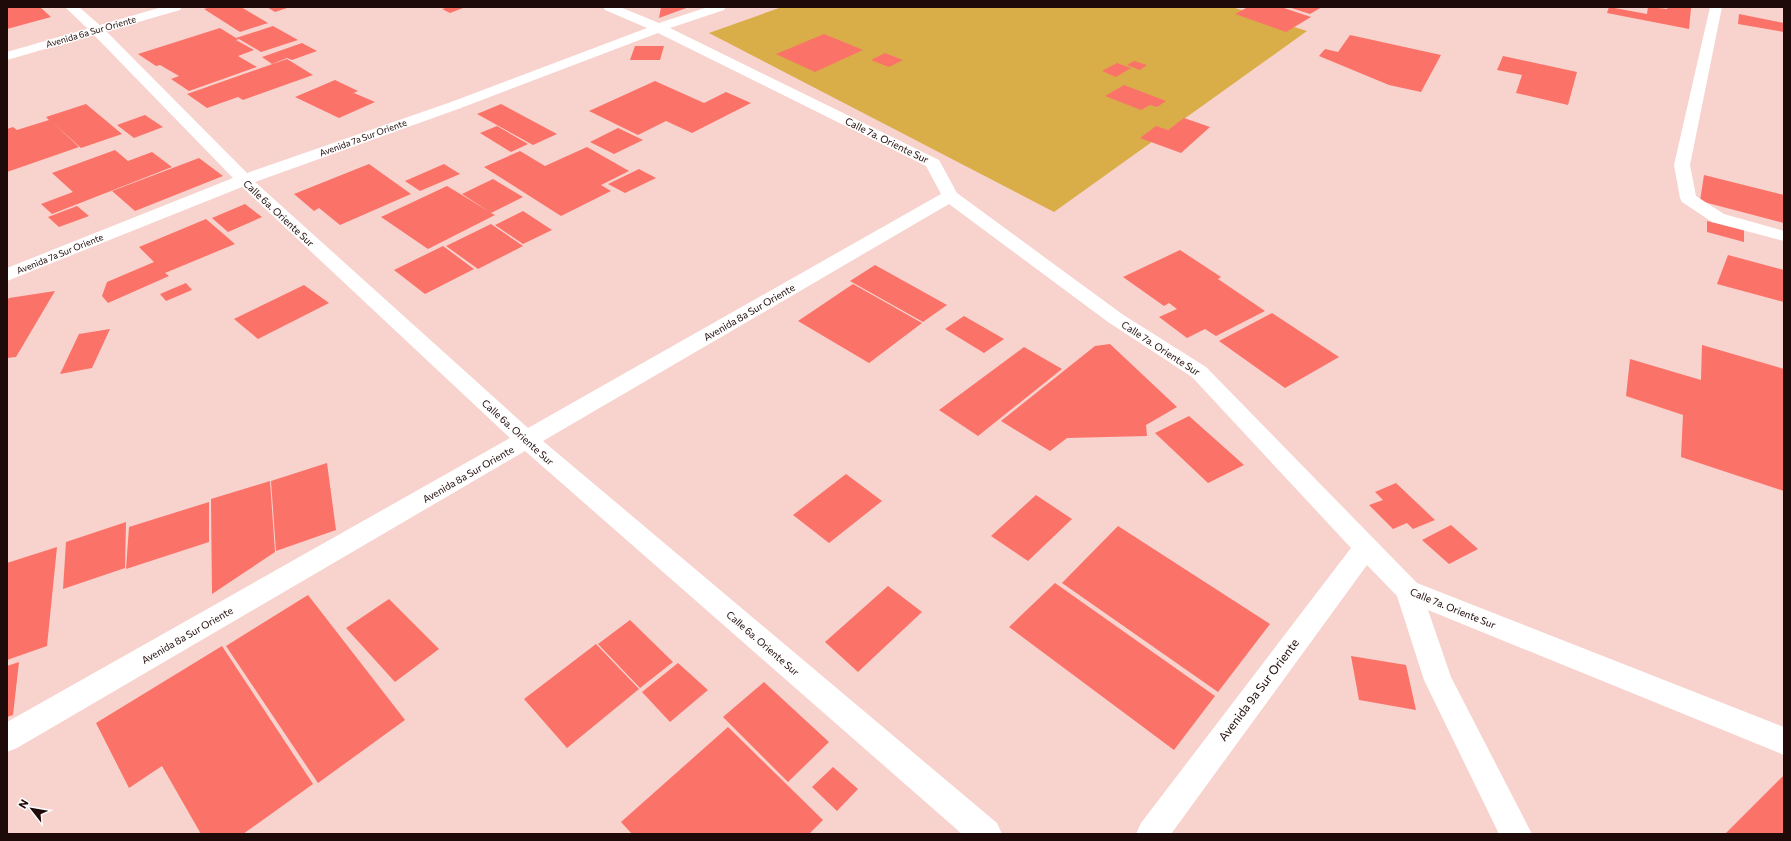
<svg xmlns="http://www.w3.org/2000/svg" width="1791" height="841" viewBox="0 0 1791 841" font-family="Commissioner,sans-serif">
	<rect width="100%" height="100%" fill="#f8d2cd"/>
	<!-- green -->
	<path fill="#d9ae49" d="M782,7H1232L1307,31L1054,212L709,33Z"/>
	<!-- building -->
	<path fill="#fb7269" d="M7,7H40L51,17L7,29Z
		M211,7H241L268,23L240,32L204,9Z
		M267,7H290L275,12Z
		M449,7H461L463,8L450,13L442,9Z
		M661,7H689L659,18Z
		M1248,7H1281L1311,17L1286,32L1235,14Z
		M1288,7H1322L1310,14Z
		M1609,7L1647,14L1648,7L1667,9L1668,7L1691,8L1689,29L1607,13Z
		M1739,14L1784,23V32L1738,24Z
		M273,26L298,40L261,52L239,39L236,40L254,50L238,56L257,67L189,91L171,79L179,76L160,65L156,66L138,54L220,28L236,38Z
		M824,34L863,50L815,72L776,54Z
		M1350,35L1441,55L1421,92L1389,85L1319,56L1325,49L1338,52Z
		M302,43L317,51L292,60L287,58L272,64L262,57Z
		M635,46H664L660,60H630Z
		M885,53L903,60L889,67L871,60Z
		M1503,56L1577,72L1568,105L1516,93L1522,75L1497,70Z
		M287,59L313,75L243,100L238,97L207,108L187,94Z
		M1134,61L1147,65L1140,70L1127,65Z
		M1117,63L1131,68L1116,77L1102,71Z
		M335,80L358,91L349,95L354,93L375,102L339,118L295,97Z
		M655,81L704,103L726,92L751,103L692,133L666,121L638,135L589,111Z
		M1124,85L1166,101L1157,107L1150,105L1141,110L1105,96Z
		M86,104L122,134L81,148L52,122L79,147L7,172V129L13,127L17,130L49,120L46,117Z
		M501,104L557,134L533,145L477,114Z
		M145,115L163,127L134,138L117,125Z
		M1184,118L1210,127L1181,153L1140,138L1156,126L1168,130Z
		M497,126L528,144L511,152L480,133Z
		M618,128L643,140L614,154L590,142Z
		M587,147L629,171L601,185L611,191L561,216L484,167L520,151L545,166Z
		M115,150L128,161L152,152L172,167L52,214L41,204L73,192L52,173Z
		M199,158L223,176L135,211L112,191Z
		M369,164L411,194L340,225L319,208L314,211L294,194Z
		M444,164L460,174L420,191L405,181Z
		M639,169L656,178L625,193L608,184Z
		M1704,175L1784,195V223L1700,201Z
		M493,179L523,197L491,213L495,215L428,249L381,217L447,186L490,212L462,194Z
		M245,204L262,217L228,232L212,218Z
		M77,206L89,216L59,227L48,217Z
		M523,211L552,230L523,244L495,225Z
		M206,219L235,244L165,273L169,276L108,303L102,296L107,282L154,262L139,247Z
		M1707,221L1744,230V242L1707,232Z
		M491,224L523,246L478,269L446,246Z
		M443,246L474,269L425,294L394,270Z
		M1180,250L1221,277L1218,279L1265,311L1216,336L1205,329L1187,338L1159,317L1177,309L1169,303L1164,306L1123,277Z
		M1728,255L1784,270V302L1717,284Z
		M875,265L947,305L923,322L850,281Z
		M186,283L192,290L166,301L160,294Z
		M853,284L922,323L869,363L798,321Z
		M304,285L329,303L258,339L234,319Z
		M55,291L16,357L7,358V301L9,298Z
		M1272,313L1339,357L1285,388L1219,341Z
		M964,316L1004,339L984,353L945,329Z
		M110,329L92,368L60,374L79,334Z
		M1110,344L1177,407L1146,425L1147,436L1067,438L1050,451L1001,421L1095,346Z
		M1702,345L1784,369V491L1681,457L1683,415L1626,396L1630,359L1701,380Z
		M1024,347L1062,369L978,436L939,410Z
		M1189,416L1244,465L1208,483L1155,433Z
		M327,463L336,530L276,551L271,481Z
		M846,474L882,501L829,543L793,515Z
		M270,481L275,552L212,594L211,499Z
		M1396,483L1435,520L1413,529L1407,523L1393,529L1369,505L1383,500L1375,492Z
		M1036,495L1072,519L1028,561L991,536Z
		M209,502V542L126,569L129,527Z
		M126,522L125,568L63,589L66,542Z
		M1451,525L1478,549L1449,564L1422,540Z
		M1118,526L1270,624L1218,692L1062,583Z
		M57,547L47,646L7,660V563Z
		M1055,583L1215,696L1174,750L1009,627Z
		M888,586L922,612L858,672L825,642Z
		M308,595L405,720L318,783L226,646Z
		M389,599L439,649L395,682L346,628Z
		M630,620L673,662L640,688L598,644Z
		M596,644L639,689L567,748L524,699Z
		M222,646L313,784L243,834H201L162,766L129,788L96,723Z
		M1351,656L1406,665L1416,710L1359,700Z
		M19,662L13,715L7,717V666Z
		M678,663L708,690L670,722L642,692Z
		M764,682L829,742L788,782L723,717Z
		M728,727L823,820L809,834H632L621,822Z
		M833,767L858,789L837,811L812,787Z
		M1784,775V834H1725Z"/>
	<g fill="none" stroke-linecap="round" stroke-linejoin="round">
		<!-- minor -->
		<path fill="#fff" fill-rule="evenodd" d="M65,7H79L102,27L247,173L451,102L647,28L605,10L603,7H620L659,23L708,7H726L724,10L670,28L939,160L957,193L1122,314L1206,367L1417,583L1784,727V755L1428,610L1451,677L1532,834H1499L1424,680L1397,596L1367,565L1171,834H1136L1141,823L1351,548L1192,377L1108,322L949,204L543,441L997,823L1002,834H962L525,451L17,748L7,752V722L510,438L242,187L7,281V268L233,178L92,33ZM658,33L926,166L941,194L528,428L255,182L461,108Z
			M1710,7H1722L1690,165L1696,196L1724,214L1784,231V241L1712,222L1682,202L1680,198L1674,165Z"/>
		<!-- tertiary -->
		<path fill="#fff" fill-rule="evenodd" d="M162,7H182L180,10L7,60V52Z"/>
	</g>
	<g text-anchor="middle" stroke-width="3" stroke-linejoin="round" paint-order="stroke">
		<!-- far-street labels -->
		<g font-size="9" fill="#1e0a08" stroke="#fdfdfd">
			<text transform="translate(91 32) rotate(-16)" y="3">Avenida 6a Sur Oriente</text>
			<text transform="translate(363 138) rotate(-20)" y="3">Avenida 7a Sur Oriente</text>
			<text transform="translate(60 254) rotate(-22)" y="3">Avenida 7a Sur Oriente</text>
		</g>
		<!-- street labels -->
		<g font-size="10" fill="#1e0a08" stroke="#fdfdfd">
			<text transform="translate(887 140) rotate(26)" y="4">Calle 7a. Oriente Sur</text>
			<text transform="translate(279 213) rotate(43)" y="4">Calle 6a. Oriente Sur</text>
			<text transform="translate(749 312) rotate(-30)" y="4">Avenida 8a Sur Oriente</text>
			<text transform="translate(1161 348) rotate(33)" y="4">Calle 7a. Oriente Sur</text>
			<text transform="translate(518 432) rotate(42)" y="4">Calle 6a. Oriente Sur</text>
			<text transform="translate(468 474) rotate(-30)" y="4">Avenida 8a Sur Oriente</text>
			<text transform="translate(1453 608) rotate(22)" y="4">Calle 7a. Oriente Sur</text>
			<text transform="translate(187 635) rotate(-30)" y="4">Avenida 8a Sur Oriente</text>
			<text transform="translate(763 643) rotate(41)" y="4">Calle 6a. Oriente Sur</text>
		</g>
		<!-- near-street labels -->
		<g font-size="12" fill="#1e0a08" stroke="#fdfdfd">
			<text transform="translate(1259 690) rotate(-53)" y="4">Avenida 9a Sur Oriente</text>
		</g>
	</g>
	<!-- border -->
	<rect width="1791" height="841" fill="none" stroke="#1e0a08" stroke-width="16"/>
	<!-- north arrow -->
	<g transform="translate(32 809) rotate(301)" stroke="#fdfdfd" stroke-width="3" paint-order="stroke">
	<path d="M0-3L7 15L0 10L-7 15Z" fill="#1e0a08"/>
	<text y="-6" font-size="11" font-weight="bold" text-anchor="middle" fill="#1e0a08">N</text>
	</g>
</svg>
